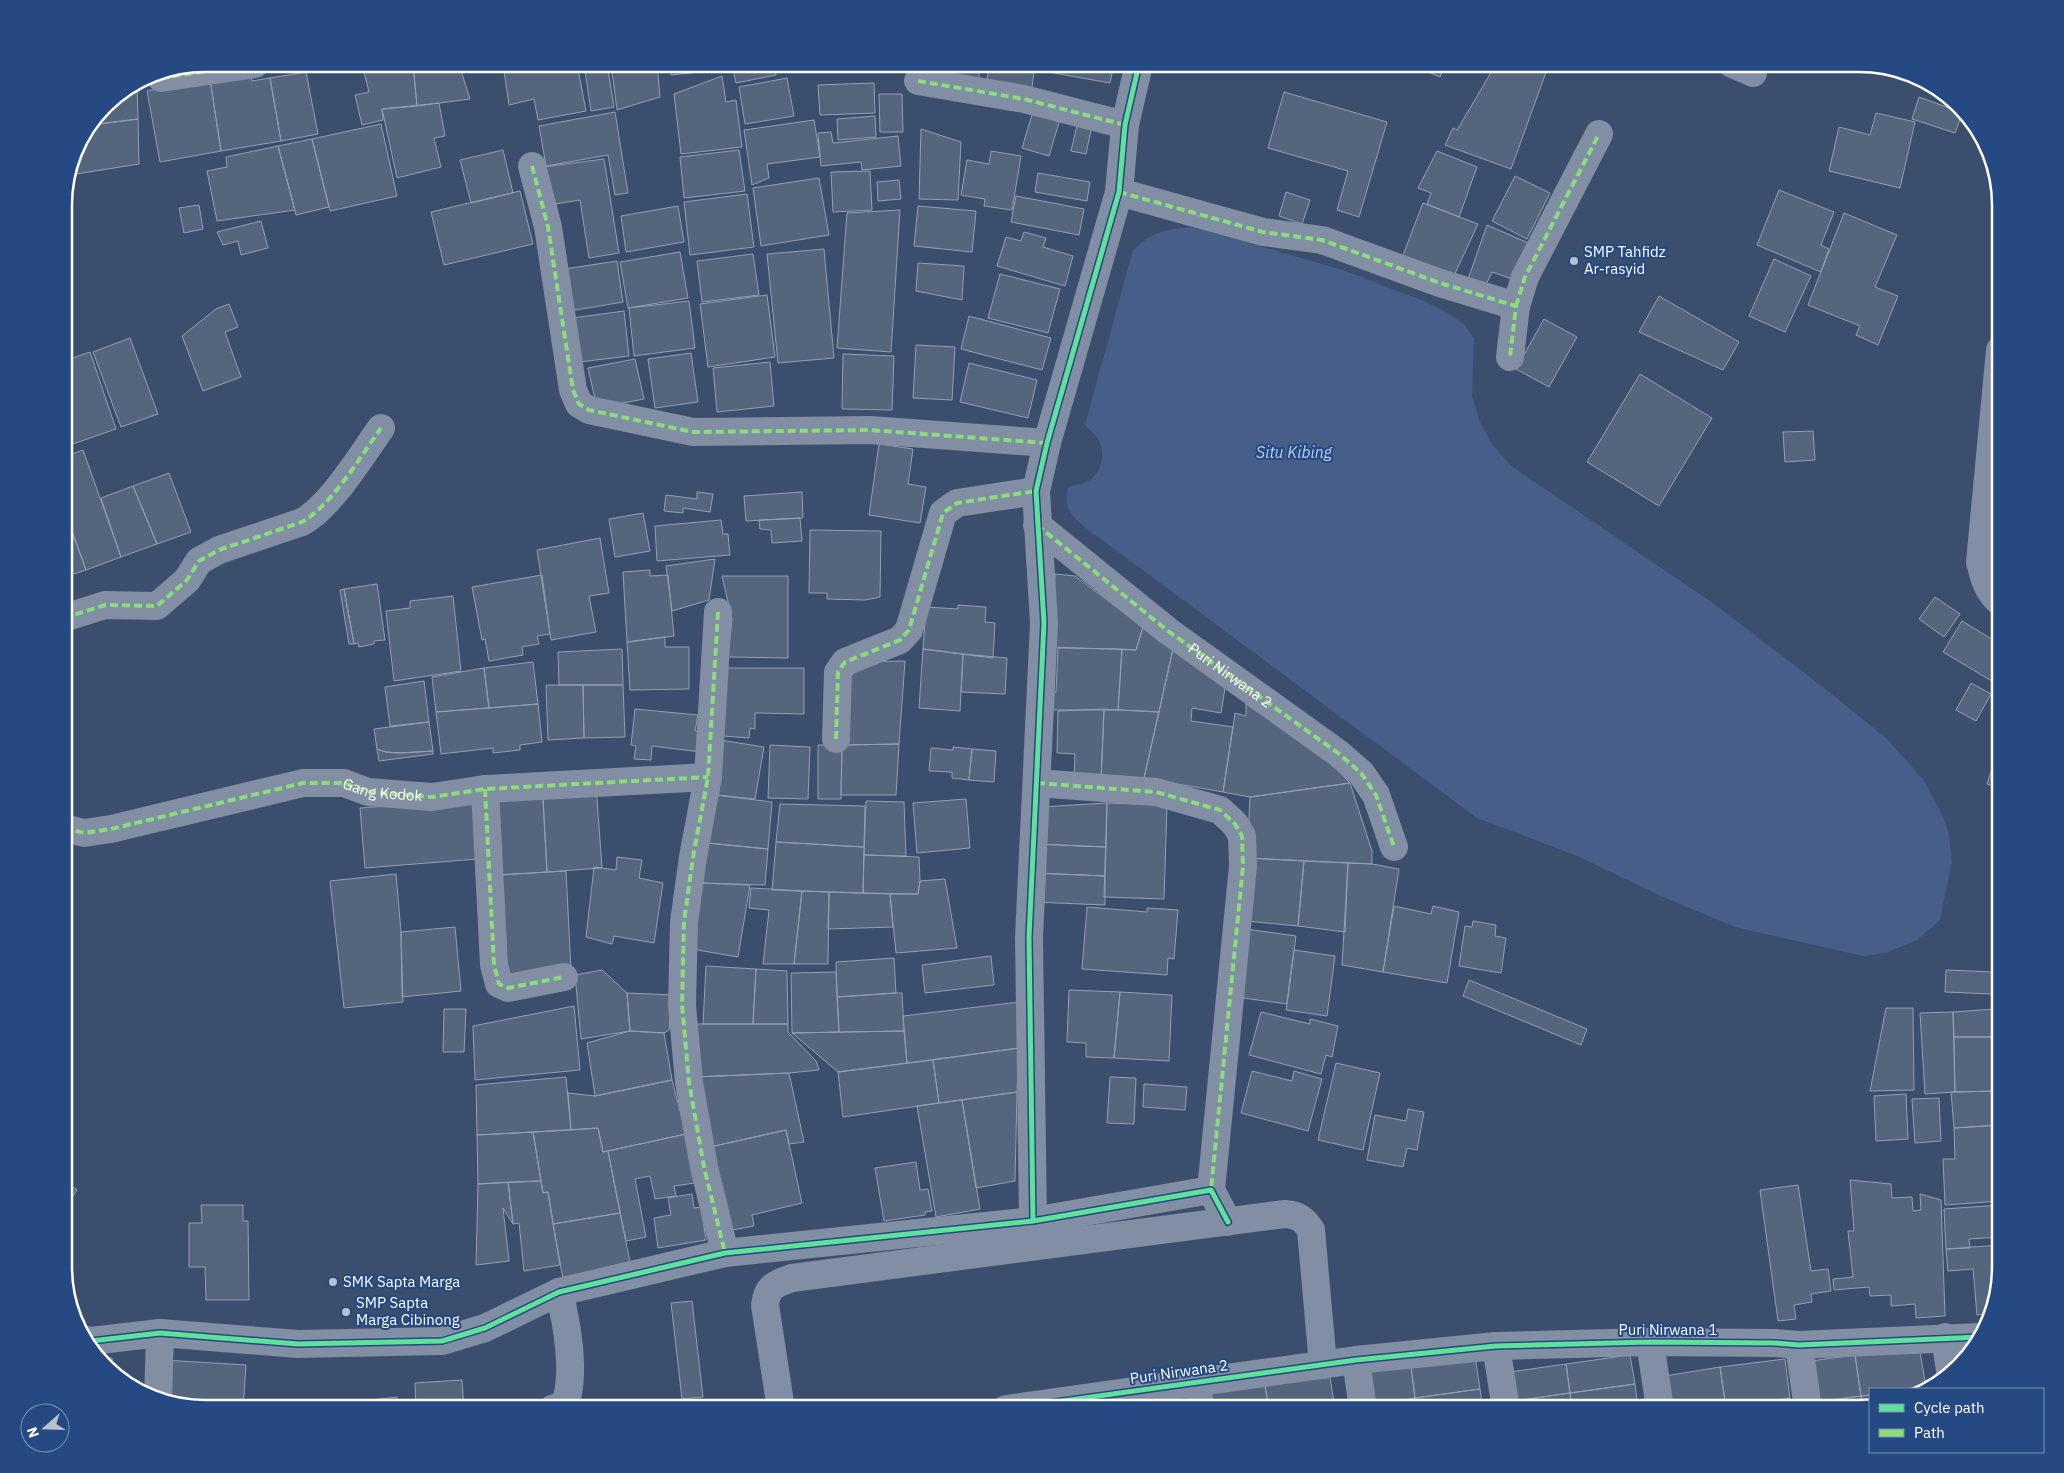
<svg xmlns="http://www.w3.org/2000/svg" width="2064" height="1473" viewBox="0 0 2064 1473" font-family="'IBM Plex Sans',sans-serif">
	<rect width="100%" height="100%" fill="#3b4e6d"/>
	<!-- water -->
	<path fill="#465e88" d="M1193,227L1343,270L1424,301L1448,313L1465,325L1474,339L1472,396L1479,420L1492,444L1511,466L1710,601L1823,687L1886,738L1923,779L1943,816L1949,834L1952,862L1940,920L1917,940L1886,953L1863,956L1735,927L1663,897L1577,856L1477,818L1086,528C1070,514 1063,509 1068,487C1075,485 1085,484 1091,479C1103,470 1106,448 1096,436C1093,432 1088,429 1085,425L1133,250C1154,231 1166,229 1193,227Z"/>
	<!-- building -->
	<path fill="#56657e" stroke="#949fb2" d="M362,64H413L417,106L382,109L383,120L362,125L355,95L369,92Z
		M413,64H459L470,99L417,106Z
		M503,64H577L586,111L538,120L534,99L509,105Z
		M584,64H607L614,107L591,111Z
		M611,64H657L660,97L617,110Z
		M670,64H718V70L671,75Z
		M732,64H785V65L775,68L776,75L736,83Z
		M934,64H979V86L934,79Z
		M989,64H1035L1031,95L986,90Z
		M1044,64H1114L1110,83L1043,71Z
		M1409,64H1445L1440,77Z
		M1496,64H1549L1511,169L1445,145L1453,128L1457,130Z
		M306,72L318,134L281,141L270,78Z
		M250,73L252,81L270,78L281,141L221,151L210,79Z
		M722,76L726,102L736,100L742,147L681,154L674,94Z
		M787,78L794,116L745,124L739,87Z
		M210,79L221,151L160,162L147,91Z
		M874,83L875,113L820,115L818,85Z
		M137,84L138,119L91,125L105,105Z
		M1284,92L1387,122L1359,217L1337,210L1348,171L1268,148Z
		M879,94H902L903,132H880Z
		M1919,97L1960,112L1962,114L1955,133L1912,119Z
		M439,103L445,136L434,138L441,167L397,178L382,109Z
		M1034,108L1061,116L1049,156L1022,148Z
		M615,112L628,193L615,195L608,155L546,166L539,126Z
		M1876,113L1915,122L1900,188L1829,171L1839,127L1870,135Z
		M875,116L876,137L838,140L837,119Z
		M138,119L139,164L70,175L78,143L91,125Z
		M814,120L820,157L767,164L769,178L752,185L744,130Z
		M1078,121L1092,125L1086,154L1071,151Z
		M381,124L397,196L330,211L312,139Z
		M921,129L961,142L958,200L919,199Z
		M831,132L833,143L898,136L901,166L862,170L861,162L821,166L818,133Z
		M312,139L329,207L296,215L278,146Z
		M278,146L295,210L217,221L207,171L227,167L226,157Z
		M503,150L513,193L471,203L460,160Z
		M739,150L745,191L684,198L680,157Z
		M991,151L1021,156L1012,210L984,206L985,199L961,195L967,160L989,164Z
		M1437,151L1477,167L1459,217L1427,204L1431,193L1418,188Z
		M604,159L619,253L589,258L580,200L549,205L543,167Z
		M870,171L872,210L833,212L831,172Z
		M1038,173L1090,182L1087,201L1035,192Z
		M1515,176L1550,193L1527,239L1492,221Z
		M819,178L829,235L761,246L753,188Z
		M899,180L901,199L878,201L877,182Z
		M1779,190L1834,212L1821,245L1829,249L1821,272L1757,245Z
		M520,191L533,244L444,265L431,212Z
		M1286,192L1310,200L1302,224L1279,216Z
		M747,194L754,247L690,255L684,202Z
		M1016,196L1084,209L1079,235L1011,222Z
		M1423,203L1478,224L1452,280L1400,263Z
		M199,205L203,229L184,233L179,208Z
		M678,206L684,242L626,252L621,216Z
		M918,206L976,211L972,252L914,246Z
		M900,210L891,352L837,348L847,213Z
		M1844,213L1897,235L1875,287L1898,296L1878,345L1856,335L1860,326L1808,305Z
		M261,221L268,248L241,255L238,241L223,245L217,232Z
		M1487,225L1533,245L1515,280L1492,272L1484,289L1467,282Z
		M1024,232L1046,238L1043,247L1073,256L1065,286L997,266L1006,237L1021,241Z
		M824,249L834,358L778,363L767,254Z
		M680,252L688,298L628,308L620,262Z
		M753,254L759,295L702,302L697,261Z
		M1774,259L1811,276L1785,332L1749,316Z
		M617,261L623,302L564,312L558,270Z
		M918,263L964,266L962,300L916,291Z
		M1000,274L1060,289L1048,333L988,318Z
		M767,295L775,357L708,367L700,304Z
		M1659,296L1739,342L1723,370L1639,332Z
		M689,301L695,348L634,356L629,308Z
		M229,304L238,327L225,332L241,377L203,391L182,336L216,309Z
		M624,311L629,356L571,363L565,319Z
		M969,316L1051,338L1042,370L961,349Z
		M1544,319L1577,337L1549,387L1516,369Z
		M130,338L158,414L121,427L93,352Z
		M916,345L955,347L952,400L913,398Z
		M90,352L116,429L64,447V361Z
		M691,353L698,402L655,408L648,359Z
		M843,354L894,356L892,410L842,409Z
		M635,359L644,399L597,408L588,368Z
		M770,362L774,406L717,412L713,368Z
		M969,363L1037,380L1028,418L960,402Z
		M1640,374L1712,418L1659,506L1587,462Z
		M1813,431L1815,460L1785,462L1783,432Z
		M879,444L913,449L908,484L926,487L920,523L869,515Z
		M83,450L121,557L86,570L64,509V457Z
		M169,473L191,532L157,544L133,486Z
		M133,486L157,544L121,557L101,498Z
		M697,492L713,494L710,512L683,508V513L664,511L666,495L697,499Z
		M802,492L803,518L746,521L744,496Z
		M64,509L86,570L64,577Z
		M643,513L650,551L615,557L609,519Z
		M800,518L802,541L772,543L771,530L760,529L759,520Z
		M721,520L723,534H728L730,555L657,561L655,526Z
		M810,530L881,531L880,597L865,600L827,599V593H809Z
		M600,538L609,593L589,596L596,632L551,640L537,550Z
		M715,559L709,600L672,611L666,566Z
		M650,570V576L668,575L674,636L627,642L623,572Z
		M1055,574L1075,576L1143,627L1136,650L1050,647Z
		M542,575L550,634L537,636L539,644L522,647L523,655L489,661L485,639L482,640L472,587Z
		M722,576H788V658L728,657L732,619Z
		M377,584L385,640L374,641V644L359,647L358,643L354,644L344,589Z
		M344,589L346,601L354,644H349L340,590Z
		M453,596L461,671L394,681L386,611L410,608V601Z
		M1935,597L1960,614L1944,637L1919,619Z
		M958,605L986,607L985,622L995,623L993,658L923,649L926,607L958,609Z
		M1962,621L2000,644V686L1943,652Z
		M1143,627L1173,649L1159,712L1118,710L1122,649L1136,650Z
		M665,637V647H689V689L630,690L627,642Z
		M1058,648L1122,649L1118,710H1044L1045,692H1056Z
		M622,649L623,685H559L558,652Z
		M923,649L963,654L960,711L919,708Z
		M1173,649L1225,688L1221,713L1192,708L1191,721L1233,727L1223,792L1144,778Z
		M963,654L1007,658L1005,694L961,692Z
		M905,661L899,744L842,745L846,662Z
		M533,662L538,704L489,708L484,668Z
		M484,668L489,708L436,712L432,677Z
		M716,668H804V714L755,713V729L750,728L749,738L723,736Z
		M424,681L429,722L390,726L385,687Z
		M1971,683L1991,694L1976,721L1956,710Z
		M546,685H583L584,738L548,740Z
		M583,685H623L625,737L584,738Z
		M538,704L542,742L520,745V750L493,753V748L441,754L436,712Z
		M1246,704L1327,759L1350,783L1250,797L1223,792L1235,713L1246,716Z
		M635,709L698,715L695,731L704,732L701,752L652,746L651,760L634,759L636,746L631,745Z
		M1104,709L1159,712L1144,778L1101,781Z
		M1104,709L1101,781L1074,780L1075,754L1057,753L1058,711Z
		M429,722L433,751L400,753L386,752L377,749L374,729Z
		M720,740L764,747L755,799L716,795Z
		M899,744L896,795H841L842,745Z
		M770,745L810,747L808,799L768,798Z
		M818,745H842L841,799H818Z
		M953,747L972,749L969,780L952,778V772L929,771L931,748L953,750Z
		M1999,747H2000V789L1987,784Z
		M377,749L386,752L400,753L433,751V754L379,761Z
		M972,749L996,751L994,782L969,780Z
		M1350,783L1372,851V864L1247,858L1250,797Z
		M596,785L602,868L547,872L543,799Z
		M716,795L772,802L768,849L707,843Z
		M472,799L477,859L365,868L360,808Z
		M543,799L547,872L495,875L492,801Z
		M966,799L970,848L917,853L913,803Z
		M866,801L904,802L906,856L864,855Z
		M1107,803L1106,847L1036,844L1040,807Z
		M1107,803L1167,805L1164,899L1104,897Z
		M780,804L865,806L864,847L776,842Z
		M776,842L864,847L863,893L772,890Z
		M707,843L768,849L765,885L701,883Z
		M1036,844L1106,847L1105,876L1035,873Z
		M864,855L919,857L920,881L918,894L863,893Z
		M617,857L642,860L639,878L663,883L654,943L614,936L612,944L586,937L594,867L616,870Z
		M1247,858L1304,861L1298,926L1246,921Z
		M1304,861L1348,863L1345,932L1298,926Z
		M1348,863L1372,864L1399,869L1383,972L1342,965Z
		M566,871L571,970L505,979L501,875Z
		M1035,873L1105,876V905L1033,902Z
		M396,874L401,932L403,1002L344,1008L330,881Z
		M945,879L957,948L896,953L890,894H918L920,881Z
		M701,883L750,885L738,957L686,948Z
		M751,888L802,891L794,964H763L769,910L749,908Z
		M802,891L829,892L828,964H794Z
		M829,892L890,894L893,927L828,929Z
		M1394,906L1431,914L1433,906L1459,912L1447,983L1383,972Z
		M1087,907L1147,912V908L1178,910L1174,959L1168,958L1167,975L1082,969Z
		M1473,921L1496,925L1495,936L1506,938L1501,973L1459,966L1465,926L1472,927Z
		M455,927L461,991L402,997L401,932Z
		M1246,929L1296,936L1287,1004L1236,997Z
		M1294,950L1335,956L1327,1016L1286,1010Z
		M991,956L994,985L925,993L922,965Z
		M894,958L896,993L837,997L836,962Z
		M706,966L756,969L753,1024H703Z
		M756,969L787,971L788,1024H753Z
		M602,970L627,993L630,1031L581,1039L575,975Z
		M1946,970L1994,972L1992,994L1945,992Z
		M836,972L839,1032L792,1033L791,973Z
		M1469,980L1587,1029L1581,1045L1463,996Z
		M1069,990L1120,992L1114,1058L1086,1057V1043L1067,1042Z
		M1120,992L1172,995L1169,1061L1114,1058Z
		M627,993L672,995L669,1030L664,1033L630,1031Z
		M896,993H902L904,1031L839,1032L837,997Z
		M1019,1002V1048L907,1063L903,1016Z
		M574,1006L580,1070L475,1080L473,1026Z
		M1886,1008H1913L1914,1090L1870,1091Z
		M444,1009H466L464,1052H443Z
		M1996,1009L1998,1037H1954L1953,1012Z
		M1261,1012L1310,1024V1019L1338,1026L1332,1057L1326,1055L1321,1074L1249,1055Z
		M1953,1012L1955,1092L1925,1094L1920,1013Z
		M697,1024H788V1032L816,1061L819,1070L789,1073L695,1077Z
		M630,1031L664,1033L672,1080L595,1096L587,1043Z
		M904,1031L907,1063L838,1072L792,1033Z
		M1954,1037H1998L2000,1091L1955,1092Z
		M1019,1048L1017,1092L939,1103L933,1060Z
		M933,1060L939,1103L843,1117L838,1072Z
		M1336,1063L1380,1073L1363,1150L1318,1140Z
		M1252,1071L1292,1081L1294,1071L1322,1079L1308,1131L1241,1113Z
		M789,1073L804,1142L789,1144L786,1130L710,1147L695,1077Z
		M566,1077L571,1130L477,1135L476,1085Z
		M1110,1077L1136,1078L1134,1124L1107,1123Z
		M672,1080L686,1134L603,1152L598,1128L571,1130L568,1093L595,1096Z
		M1144,1084L1187,1087L1185,1110L1143,1107Z
		M2000,1091V1125L1954,1128L1951,1092Z
		M1017,1092L1015,1181L976,1188L962,1100Z
		M1906,1094L1908,1139L1876,1141L1874,1096Z
		M1939,1098L1941,1141L1915,1143L1912,1099Z
		M962,1100L980,1209L936,1217L917,1106Z
		M1408,1109L1424,1112L1417,1150L1407,1148L1403,1167L1367,1160L1375,1115L1406,1121Z
		M2000,1125V1201L1945,1205L1943,1159H1955L1954,1128Z
		M598,1128L603,1152L608,1151L620,1213L553,1224L548,1192L543,1193L533,1132Z
		M786,1130L802,1203L752,1215L754,1226L727,1231L710,1147Z
		M533,1132L541,1181L478,1184L477,1135Z
		M686,1134L695,1183L674,1186L676,1196L655,1199L650,1176L635,1179L646,1237L626,1241L608,1151Z
		M916,1162L920,1190L928,1189L932,1211L925,1212V1215L884,1221L875,1168Z
		M1850,1180L1891,1184L1892,1198L1912,1197L1913,1211L1921,1210L1920,1194L1941,1200L1945,1316L1916,1318L1915,1304L1891,1306V1295L1870,1296L1869,1287L1834,1290L1833,1279L1853,1277L1848,1231H1854Z
		M64,1181L77,1190L64,1210Z
		M541,1181L543,1193L548,1192L560,1265L524,1271L519,1223L513,1224L508,1182Z
		M508,1182L513,1224L503,1208L509,1261L476,1265L478,1184Z
		M1798,1185L1811,1271L1828,1269L1831,1291L1811,1294L1812,1302L1794,1305L1796,1319L1778,1321L1760,1190Z
		M692,1194L694,1208L701,1207L706,1240L658,1248L654,1218L671,1215L668,1198Z
		M201,1205H243V1221H248L249,1300H206L205,1267H189V1223H202Z
		M2000,1205V1237L1969,1239L1970,1248L1946,1249L1944,1209Z
		M620,1213L631,1267L563,1279L553,1224Z
		M2000,1245V1268L1993,1313L1977,1315L1973,1269L1948,1271L1946,1249Z
		M692,1301L703,1397L682,1399L671,1303Z
		M1919,1346L1926,1387L1910,1389H1870V1395L1861,1396L1855,1355Z
		M1474,1349L1480,1389L1415,1398L1410,1359Z
		M1630,1355L1635,1384L1570,1393L1566,1364Z
		M1855,1355L1861,1396L1809,1403L1804,1362Z
		M101,1358H112L113,1372Z
		M1410,1359L1415,1398L1367,1407L1361,1364Z
		M1785,1359L1790,1398L1726,1408L1720,1367Z
		M164,1360L246,1365L243,1409H205L169,1403Z
		M1566,1364L1570,1393L1515,1401L1510,1372Z
		M1720,1367L1726,1408L1669,1409L1665,1376Z
		M1329,1371L1335,1409H1269L1264,1380Z
		M462,1380L464,1409H416L415,1383Z
		M1264,1380L1269,1409H1212L1209,1388Z
		M1635,1384L1638,1409H1572L1570,1393Z
		M1480,1389L1483,1409H1417L1415,1398Z
		M1182,1393L1185,1409H1119L1118,1402Z
		M1570,1393L1572,1409H1516L1515,1401Z
		M1870,1395V1407L1862,1408L1861,1396Z
		M1861,1396L1862,1408L1810,1409L1809,1403Z
		M397,1397L398,1409H312V1407Z
		M1415,1398L1417,1409H1367V1407Z
		M1790,1398L1792,1409H1726V1408Z
		M403,1400L404,1409H307Z
		M272,1403V1409H248L247,1407Z
		M304,1404L305,1409H272Z"/>
	<g fill="none" stroke-linecap="round" stroke-linejoin="round">
		<!-- minor -->
		<g stroke="#818ea3" stroke-width="28">
			<path d="M1732,64L1753,73"/>
			<path d="M161,78L255,64"/>
			<path d="M918,81L1024,99L1125,125"/>
			<path d="M532,166L548,227L573,390L579,404L589,410L693,432L870,430L1047,443"/>
			<path d="M1119,192L1263,232L1322,240L1440,283L1516,306L1510,357"/>
			<path d="M1516,306L1525,277L1599,134"/>
			<path d="M2000,350L1980,562C1984,578 1987,591 2000,602"/>
			<path id="s1" d="M1037,525L1168,631L1338,753L1361,773L1376,795L1394,847"/>
			<path d="M718,612L708,777L693,857L684,922L682,1005L689,1082L704,1167L725,1253"/>
			<path d="M64,618L105,605L157,606L187,580L199,561L219,550L302,522C331,506 361,456 381,428"/>
			<path d="M836,739L838,672L845,662L900,640L909,630L943,513L957,503L1036,491"/>
			<path d="M1037,783L1156,792L1220,810L1235,824L1242,836L1243,866L1211,1190"/>
			<path d="M485,789L494,965L499,984L508,988L564,977"/>
			<path d="M64,828L84,833L111,829L303,783H344L368,792L432,797L485,789L708,777"/>
			<path d="M1033,1221L1029,937L1044,623L1036,491L1047,443L1119,192L1125,125L1139,64"/>
			<path d="M1945,1337L1950,1371"/>
			<path d="M86,1340L91,1341L160,1333L298,1344L442,1341L485,1328L559,1292L725,1253L1033,1221L1211,1190L1228,1222"/>
			<path d="M1650,1342L1660,1409"/>
			<path d="M1799,1345L1808,1409"/>
			<path d="M1496,1346L1506,1409"/>
			<path d="M1356,1360L1363,1409"/>
			<path d="M1197,1382L1200,1409"/>
			<path d="M158,1401L160,1333"/>
			<path d="M552,1409L565,1404C576,1374 567,1323 559,1292"/>
			<path d="M781,1409L765,1305C767,1286 775,1284 792,1278L1285,1214C1298,1215 1304,1219 1311,1230L1323,1365"/>
			<path d="M1006,1409L1356,1360L1496,1346L1650,1342L1775,1343L1799,1345L1980,1337"/>
		</g>
		<!-- quiet -->
		<g stroke="#8add7b" stroke-width="4" stroke-dasharray="8 4" stroke-linecap="butt">
			<path d="M161,78L255,64"/>
			<path d="M918,81L1024,99L1125,125"/>
			<path d="M532,166L548,227L573,390L579,404L589,410L693,432L870,430L1047,443"/>
			<path d="M1119,192L1263,232L1322,240L1440,283L1516,306L1510,357"/>
			<path d="M1516,306L1525,277L1599,134"/>
			<path d="M1037,525L1168,631L1338,753L1361,773L1376,795L1394,847"/>
			<path d="M718,612L708,777L693,857L684,922L682,1005L689,1082L704,1167L725,1253"/>
			<path d="M64,618L105,605L157,606L187,580L199,561L219,550L302,522C331,506 361,456 381,428"/>
			<path d="M836,739L838,672L845,662L900,640L909,630L943,513L957,503L1036,491"/>
			<path d="M1037,783L1156,792L1220,810L1235,824L1242,836L1243,866L1211,1190"/>
			<path d="M485,789L494,965L499,984L508,988L564,977"/>
			<path id="s2" d="M64,828L84,833L111,829L303,783H344L368,792L432,797L485,789L708,777"/>
		</g>
		<defs>
			<path id="cycleway" d="M1033,1221L1029,937L1044,623L1036,491L1047,443L1119,192L1125,125L1139,64
				M86,1340L91,1341L160,1333L298,1344L442,1341L485,1328L559,1292L725,1253L1033,1221L1211,1190L1228,1222
				M1006,1409L1356,1360L1496,1346L1650,1342L1775,1343L1799,1345L1980,1337"/>
		</defs>
		<!-- cycleway casing -->
		<use href="#cycleway" stroke="#254983" stroke-width="8"/>
		<!-- cycleway -->
		<use href="#cycleway" stroke="#60e19b" stroke-width="5"/>
	</g>
	<!-- markers -->
	<g fill="#bac1cc" stroke="#254983" stroke-width="2">
		<circle cx="1574" cy="261" r="5"/>
		<circle cx="333" cy="1282" r="5"/>
		<circle cx="346" cy="1312" r="5"/>
	</g>
	<g text-anchor="middle" stroke-width="4" stroke-linejoin="round" paint-order="stroke">
		<!-- poi labels -->
		<g font-size="15" fill="#fff" stroke="#254983" text-anchor="start">
			<text x="1584" y="257">SMP Tahfidz<tspan x="1584" dy="17">Ar-rasyid</tspan></text>
			<text x="343" y="1287">SMK Sapta Marga</text>
			<text x="356" y="1308">SMP Sapta<tspan x="356" dy="17">Marga Cibinong</tspan></text>
		</g>
		<!-- street labels -->
		<g font-size="15" fill="#fff" stroke="#254983">
			<text dy="5" stroke="none"><textPath href="#s1" startOffset="245">Puri Nirwana 2</textPath></text>
			<text dy="5" stroke="none"><textPath href="#s2" startOffset="326">Gang Kodok</textPath></text>
			<text x="1668" y="1335">Puri Nirwana 1</text>
			<text transform="translate(1179 1372) rotate(-8)" y="5">Puri Nirwana 2</text>
		</g>
		<!-- water labels -->
		<g font-size="16" font-style="italic" fill="#b9cfef" stroke="#254983">
			<text x="1294" y="458">Situ Kibing</text>
		</g>
	</g>
	<!-- crop -->
	<path d="M0 0H2064V1473H0ZM205 72H1859A133 133 0 0 1 1992 205V1267A133 133 0 0 1 1859 1400H205A133 133 0 0 1 72 1267V205A133 133 0 0 1 205 72Z" fill="#254983" fill-rule="evenodd"/>
	<path fill="none" stroke="#fff" stroke-width="2.5" d="M205 72H1859A133 133 0 0 1 1992 205V1267A133 133 0 0 1 1859 1400H205A133 133 0 0 1 72 1267V205A133 133 0 0 1 205 72Z"/>
	<!-- legend -->
	<rect x="1869" y="1388" width="175" height="65" fill="#254983" stroke="#7c92b5"/>
	<rect x="1879" y="1404" width="25" height="8" fill="#60e19b" stroke="#7c92b5"/>
	<text x="1914" y="1413" font-size="15" fill="#ffffff">Cycle path</text>
	<rect x="1879" y="1429" width="25" height="8" fill="#8add7b" stroke="#7c92b5"/>
	<text x="1914" y="1438" font-size="15" fill="#ffffff">Path</text>
	<!-- north arrow -->
	<g transform="translate(45 1428) rotate(250)"><circle r="24" fill="#254983" stroke="#7c92b5"/>
	<path d="M0-4L9 19L0 12L-9 19Z" fill="#bac1cc"/>
	<text y="-8" font-size="14" font-weight="bold" text-anchor="middle" fill="#ffffff">N</text>
	</g>
</svg>
